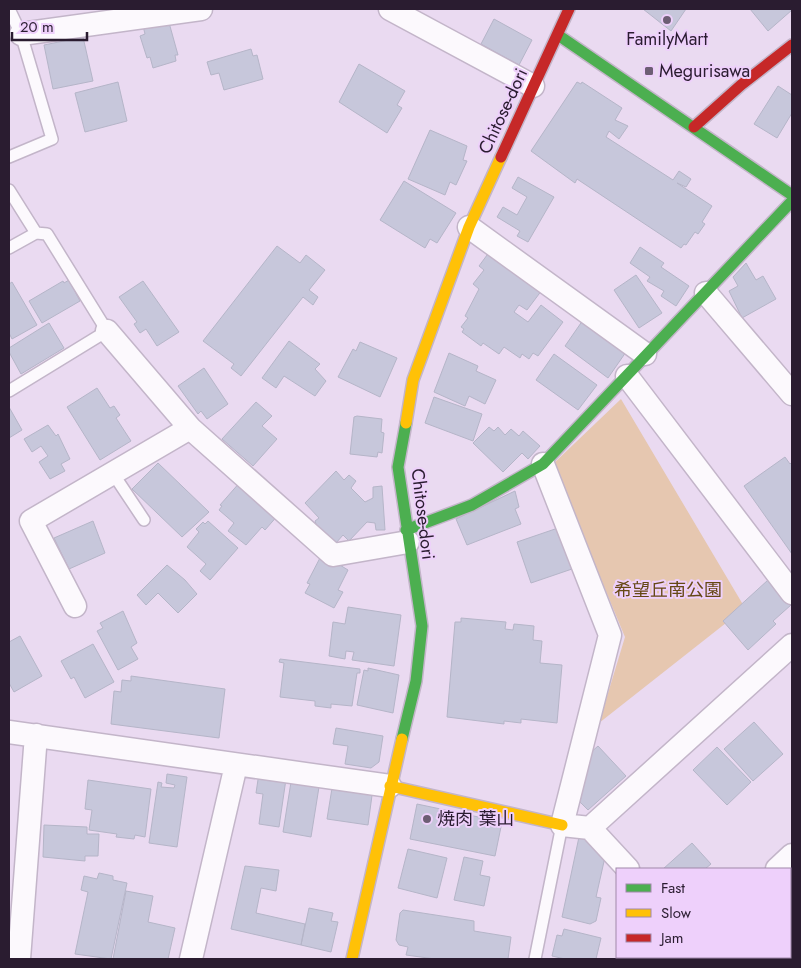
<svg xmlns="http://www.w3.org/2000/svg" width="801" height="968" viewBox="0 0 801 968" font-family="Jost,'Noto Sans JP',sans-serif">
	<rect width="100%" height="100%" fill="#eadaf1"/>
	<!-- green -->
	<path fill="#e6c7b0" d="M621,399L745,608L599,723L625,637L553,464Z"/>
	<!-- building -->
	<path fill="#c7c7db" stroke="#b5b5c8" d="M643,9H686L671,31Z
		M750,9H792V10L768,31Z
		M168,19L178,55H175L176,61L153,68L150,57L147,58L140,36L145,34L143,26Z
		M494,19L532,40L519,65L481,44Z
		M83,37L93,81L53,89L44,45Z
		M251,49L253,56L257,55L263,79L224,90L219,73L211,75L207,62Z
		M359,64L405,91L397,105L402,108L387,133L339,102Z
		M118,82L127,121L85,132L75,93Z
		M577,82L581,84L582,82L622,108L615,120L628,126L619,139L609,131L606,137L673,180L679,171L691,179L686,187L677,183L712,206L702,222L705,224L698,234L695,232L686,245L684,244L681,248L577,179L575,183L531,151Z
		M778,86L792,95V113L777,138L754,124Z
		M430,130L467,146L463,160L467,161L456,185L450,182L445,195L408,179Z
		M518,177L554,197L528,242L517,236L520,231L497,217L503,207L517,215L527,197L512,188Z
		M404,181L456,213L437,243L430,239L425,248L380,220Z
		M277,246L300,263L306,255L325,270L309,290L318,297L313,305L303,297L241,376L231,368L234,364L203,341Z
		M640,247L664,263L661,267L689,286L676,306L661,296L664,291L647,281L650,277L630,263Z
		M490,251L542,290L527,310L519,305L514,312L528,322L541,305L563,322L538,356L533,353L529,359L522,354L520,358L504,347L499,354L483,343L481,346L462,332L464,329L461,327L468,318L465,316L479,289L473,284L484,270L479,266Z
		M746,263L756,280L763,276L776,299L742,318L729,291L738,286L733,277Z
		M636,275L662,313L639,328L614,290Z
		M69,280L80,301L42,323L29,301L63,281L64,283Z
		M143,281L179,332L157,346L146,329L140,333L134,324L137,322L119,297Z
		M12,282L37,325L12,339L9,333V284Z
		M583,320L626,352L608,378L565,346Z
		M49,323L64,348L21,374L9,352V348Z
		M289,341L320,364L315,369L326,381L315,396L284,376L276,388L262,378Z
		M360,342L397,358L380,397L338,377L353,349L356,351Z
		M449,353L478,366L476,371L496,380L485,404L469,396L465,406L434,392Z
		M554,354L597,385L578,410L536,380Z
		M204,368L228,404L207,419L201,411L198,414L178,386Z
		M97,388L110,408L114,406L120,415L116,418L131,441L100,460L67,407Z
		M434,397L482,414L473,441L425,423Z
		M256,402L272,416L262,426L277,439L253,466L222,439Z
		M9,407L22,430L9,438Z
		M357,416L382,419L381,432L384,433L382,453L378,452L377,457L350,454L354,417Z
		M48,425L56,436L58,434L70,459L61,464L65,471L50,479L39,462L48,456L41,446L32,452L24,439Z
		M489,427L494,431L498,427L505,435L511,429L519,436L523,431L540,446L528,459L522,453L503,472L473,443Z
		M785,457L790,464L792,462V554L744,486Z
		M158,463L209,512L182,537L132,489Z
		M336,471L344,480L349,475L356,481L351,488L365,502L373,498V487L382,486L385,530H376L375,523L367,522L349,541L343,535L336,543L317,527L315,521L319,518L305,503Z
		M241,481L279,514L265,530L262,527L246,545L228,531L234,523L219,510L222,506L220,505Z
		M515,491L519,507L515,509L521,524L467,545L456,519Z
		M93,521L105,553L69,569L54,538Z
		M208,521L238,548L210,580L200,571L206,564L187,547L199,532L196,529L203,522L205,524Z
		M558,528L572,569L531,583L517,542Z
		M322,554L348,570L338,590L343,592L334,608L305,593L310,584L307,583Z
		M167,565L185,580L197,594L178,613L158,593L146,605L137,595Z
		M768,580L791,605L773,621L776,624L748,650L723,621Z
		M348,607L401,615L394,666L352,660L354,652L346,651L345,659L329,656L333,622L345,624Z
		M123,611L137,643L131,647L138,659L118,670L97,631L103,628L100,623Z
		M461,618L506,622L505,629L513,630L514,624L534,626L533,640L542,641L540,663L562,665L557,723L521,719V723L504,721V724L447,717L455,622H461Z
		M20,636L42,676L14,692L9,683V642Z
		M93,644L114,682L85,698L74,677L71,679L61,661Z
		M280,659L360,669V673H357L352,706L331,704V708L315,706V701L280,697L284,663L279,662Z
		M368,668L399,675L393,713L357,705L364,670L368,671Z
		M131,676L225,689L219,738L111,724L114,691L121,692L122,680L131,681Z
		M754,722L783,754L753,781L724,749Z
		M336,728L383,736L379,762L371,768L345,764L348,746L333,744Z
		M598,746L626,776L588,810L580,802L589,754Z
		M717,747L751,782L727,805L693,770Z
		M259,773L286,779L279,827L259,824L263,794L256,793Z
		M167,774L187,777L177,847L149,843L158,782L162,783L161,787L174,788L175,785L166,783Z
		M88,780L151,789L145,837L135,835L134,839L116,837L117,834L89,830L92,810L85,809Z
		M291,782L319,787L311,837L283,832Z
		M333,782L373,788L368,825L327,819Z
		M417,804L502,822L495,856L410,839Z
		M44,825L87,827V834H99L98,856H85V861L43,857Z
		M579,837L587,839L605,857L596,897L601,898L596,921L590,924L562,917Z
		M692,843L711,864L705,869H663Z
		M408,849L447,858L437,898L398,888Z
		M464,857L483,861L480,875L490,877L484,906L454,900Z
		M245,866L279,870L276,891L261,888L256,913L305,924L301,945L231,929Z
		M99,873L113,876V880L127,883L111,959L75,954L88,892L81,890L84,876L97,879Z
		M126,891L153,896L148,922L175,928L168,959H113Z
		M309,908L333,913L331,921L338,922L331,952L301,945Z
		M403,910L474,921V931L511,937L508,959H435L406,955L408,947L399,945L396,940L400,913Z
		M564,929L601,938L596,959H565L552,956L557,935L562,936Z
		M790,954L792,959H760L763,957H790Z"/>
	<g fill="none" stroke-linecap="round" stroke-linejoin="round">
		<defs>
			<path id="lane" d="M9,157L52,139L21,34L9,9
				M9,190L36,233
				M9,248L36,233L47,234L107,331L9,391
				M112,472L144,520
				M535,959L562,825"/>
			<path id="street" d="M390,9L533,86
				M21,34L201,9
				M469,227L645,354
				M706,293L792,394
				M107,331L190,428L333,555L408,542
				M627,376L792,593
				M543,464L610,635L562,825L590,828L628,869
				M75,606L31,521L190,428
				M9,732L390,786
				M590,828L792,645
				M777,869L792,855
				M708,957L711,959
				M19,959L36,735
				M191,959L236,765
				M685,959L687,957"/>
			<path id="fast" d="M558,35L792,195
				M406,530L472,505L543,464L792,201
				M402,739L416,681L422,626L398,467L406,423"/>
			<path id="slow" d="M406,423L413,380L469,227L501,157
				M390,786L562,825
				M352,959L402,739"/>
			<path id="jam" d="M694,127L741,85L792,45
				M501,157L569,9"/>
		</defs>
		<!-- lane casing -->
		<use href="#lane" stroke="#c3b5c9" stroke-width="14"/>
		<!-- street casing -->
		<use href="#street" stroke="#c3b5c9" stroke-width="25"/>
		<!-- fast casing -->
		<use href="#fast" stroke="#c3b5c9" stroke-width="14"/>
		<!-- slow casing -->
		<use href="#slow" stroke="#c3b5c9" stroke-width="14"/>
		<!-- jam casing -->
		<use href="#jam" stroke="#c3b5c9" stroke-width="14"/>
		<!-- lane -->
		<use href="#lane" stroke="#fcf9fd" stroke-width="11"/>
		<!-- street -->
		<use href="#street" stroke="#fcf9fd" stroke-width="22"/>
		<!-- fast -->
		<use href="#fast" stroke="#4caf50" stroke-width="11"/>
		<!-- slow -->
		<use href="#slow" stroke="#ffc107" stroke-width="11"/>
		<!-- jam -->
		<use href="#jam" stroke="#c62828" stroke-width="11"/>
	</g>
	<!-- markers -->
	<g fill="#6d5e74" stroke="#eed0fb" stroke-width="2">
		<circle cx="667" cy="20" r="5"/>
		<rect x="644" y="66" width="10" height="10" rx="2.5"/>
		<circle cx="427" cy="819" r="5"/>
	</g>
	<g text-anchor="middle" stroke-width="4" stroke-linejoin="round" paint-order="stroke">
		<!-- poi labels -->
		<g font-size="18" fill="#2a1c30" stroke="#eed0fb" text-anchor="start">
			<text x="667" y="45" text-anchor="middle">FamilyMart</text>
			<text x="659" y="77">Megurisawa</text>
			<text x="437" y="825">焼肉 葉山</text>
		</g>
		<!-- street labels -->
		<g font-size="18" fill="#2a1c30" stroke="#eed0fb">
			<text transform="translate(503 111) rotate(-65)" y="6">Chitose-dori</text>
			<text transform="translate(423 514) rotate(83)" y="6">Chitose-dori</text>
		</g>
		<!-- park labels -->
		<g font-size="18" fill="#664815" stroke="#eed0fb">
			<text x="668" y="596">希望丘南公園</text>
		</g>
	</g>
	<!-- border -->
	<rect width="801" height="968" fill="none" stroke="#2a1c30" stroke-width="20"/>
	<!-- legend -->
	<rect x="616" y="868" width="175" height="90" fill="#eed0fb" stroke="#a088aa"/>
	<rect x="626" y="884" width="25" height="8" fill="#4caf50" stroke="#a088aa"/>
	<text x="661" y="893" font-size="15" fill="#2a1c30">Fast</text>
	<rect x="626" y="909" width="25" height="8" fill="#ffc107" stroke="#a088aa"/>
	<text x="661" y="918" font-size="15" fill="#2a1c30">Slow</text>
	<rect x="626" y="934" width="25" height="8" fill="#c62828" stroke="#a088aa"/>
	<text x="661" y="943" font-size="15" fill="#2a1c30">Jam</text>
	<!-- scale -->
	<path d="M12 32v8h75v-8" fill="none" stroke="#2a1c30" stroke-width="2.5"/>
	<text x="20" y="32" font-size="15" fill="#2a1c30" stroke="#eed0fb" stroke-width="4" paint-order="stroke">20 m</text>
</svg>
